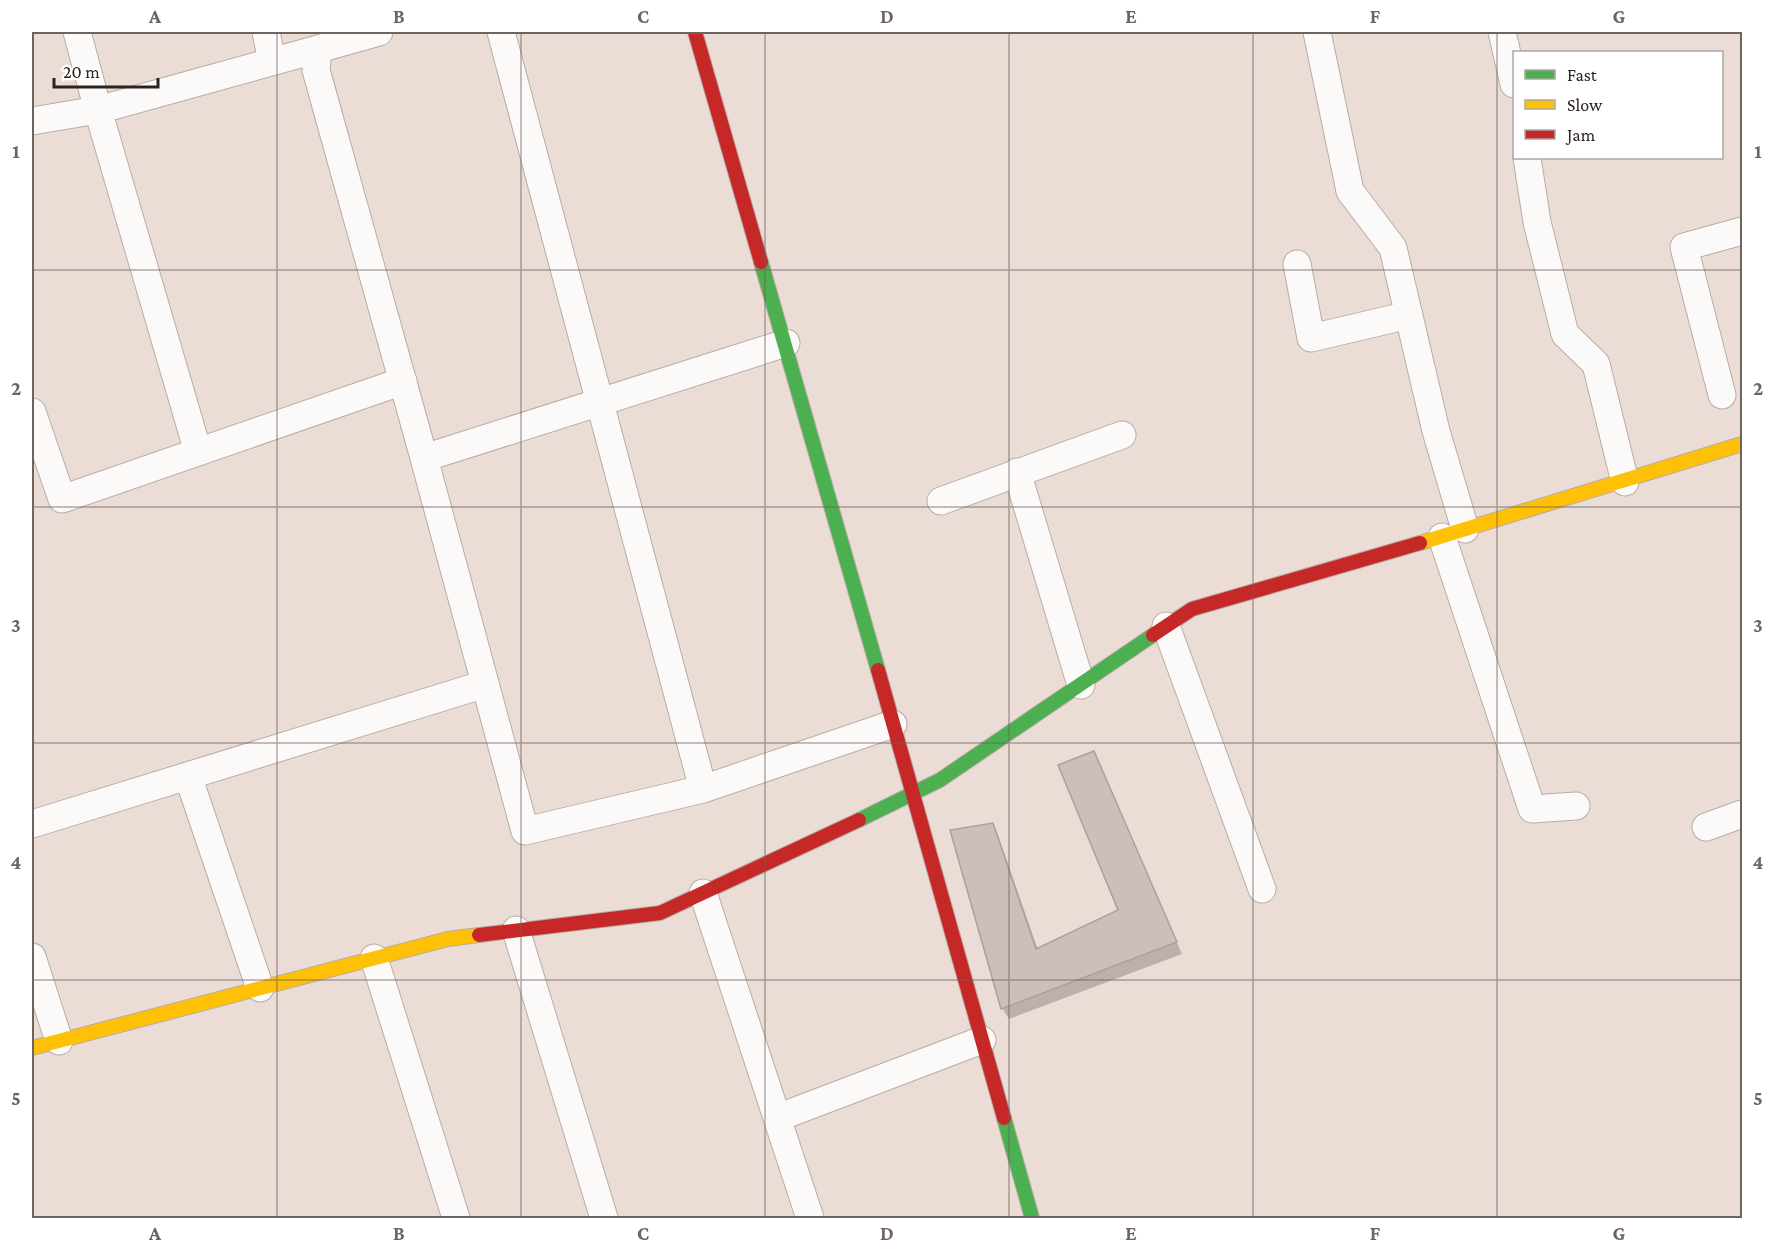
<svg xmlns="http://www.w3.org/2000/svg" width="1774" height="1250" viewBox="0 0 1774 1250" font-family="'Crimson Pro',serif">
	<rect width="100%" height="100%" fill="#ebddd6"/>
	<!-- shadow -->
	<path fill="#0003" d="M1094,753L1182,954L1009,1019L1002,1008L992,824L998,835L1038,950L1120,910Z"/>
	<!-- building -->
	<path fill="#cbbfba" stroke="#aba09b" stroke-width="1.5" d="M1094,751L1177,942L1001,1009L950,830L993,823L1036,949L1118,910L1058,765Z"/>
	<g fill="none" stroke-linecap="round" stroke-linejoin="round">
		<defs>
			<path id="street" d="M77,32L98,110L318,49L316,70L424,458L786,343
				M266,32L272,62
				M501,32L703,789L893,724
				M1317,32L1350,191L1393,248L1436,431L1465,529
				M1502,32L1514,84
				M318,49L379,32
				M32,121L98,110L198,452
				M1527,158L1537,222L1565,334L1596,364L1625,482
				M1297,264L1311,338L1409,315
				M1722,395L1684,247L1742,231
				M32,412L62,499L403,381
				M424,458L525,831L703,789
				M1017,472L1081,685
				M941,501L1122,435
				M1442,537L1532,809L1576,806
				M1166,626L1262,889
				M188,776L260,988
				M32,824L485,684
				M1706,827L1742,814
				M703,893L810,1218
				M516,930L604,1218
				M32,957L59,1041
				M374,958L456,1218
				M777,1118L982,1040"/>
			<path id="fast" d="M761,262L878,670
				M859,820L940,780L1153,635
				M1004,1118L1032,1218"/>
			<path id="slow" d="M1420,543L1742,444
				M32,1048L448,939L479,935"/>
			<path id="jam" d="M695,32L761,262
				M1153,635L1192,609L1420,543
				M878,670L1004,1118
				M479,935L660,913L859,820"/>
		</defs>
		<!-- street casing -->
		<use href="#street" stroke="#b7aca6" stroke-width="29"/>
		<!-- fast casing -->
		<use href="#fast" stroke="#b7aca6" stroke-width="16"/>
		<!-- slow casing -->
		<use href="#slow" stroke="#b7aca6" stroke-width="16"/>
		<!-- jam casing -->
		<use href="#jam" stroke="#b7aca6" stroke-width="16"/>
		<!-- street -->
		<use href="#street" stroke="#fcfaf9" stroke-width="27"/>
		<!-- fast -->
		<use href="#fast" stroke="#4caf50" stroke-width="14"/>
		<!-- slow -->
		<use href="#slow" stroke="#ffc107" stroke-width="14"/>
		<!-- jam -->
		<use href="#jam" stroke="#c62828" stroke-width="14"/>
	</g>
	<!-- grid -->
	<path fill="none" stroke="#6f635e" stroke-width="1.5" stroke-opacity="0.55" d="M277,32V1218M521,32V1218M765,32V1218M1009,32V1218M1253,32V1218M1497,32V1218M32,270H1742M32,507H1742M32,743H1742M32,980H1742"/>
	<!-- border -->
	<rect width="1774" height="1250" fill="none" stroke="#ffffff" stroke-width="66"/>
	<!-- legend -->
	<rect x="1513" y="51" width="210" height="108" fill="#ffffff" stroke="#aba7a5" stroke-width="1.5"/>
	<rect x="1525" y="70" width="30" height="9" fill="#4caf50" stroke="#aba7a5" stroke-width="1.5"/>
	<text x="1567" y="81" font-size="18" fill="#2c221e">Fast</text>
	<rect x="1525" y="100" width="30" height="9" fill="#ffc107" stroke="#aba7a5" stroke-width="1.5"/>
	<text x="1567" y="111" font-size="18" fill="#2c221e">Slow</text>
	<rect x="1525" y="130" width="30" height="9" fill="#c62828" stroke="#aba7a5" stroke-width="1.5"/>
	<text x="1567" y="141" font-size="18" fill="#2c221e">Jam</text>
	<!-- scale -->
	<path d="M54 78v9h104v-9" fill="none" stroke="#2c221e" stroke-width="3"/>
	<text x="63" y="78" font-size="18" fill="#2c221e" stroke="#ffffff" stroke-width="4.5" paint-order="stroke">20 m</text>
	<rect x="33" y="33" width="1708" height="1184" fill="none" stroke="#6f635e" stroke-width="2"/>
	<g font-size="20" text-anchor="middle" font-weight="bold" fill="#6f635e">
		<text x="155" y="23">A</text>
		<text x="399" y="23">B</text>
		<text x="643" y="23">C</text>
		<text x="887" y="23">D</text>
		<text x="1131" y="23">E</text>
		<text x="1375" y="23">F</text>
		<text x="1619" y="23">G</text>
		<text x="16" y="158">1</text>
		<text x="1758" y="158">1</text>
		<text x="16" y="395">2</text>
		<text x="1758" y="395">2</text>
		<text x="16" y="632">3</text>
		<text x="1758" y="632">3</text>
		<text x="16" y="869">4</text>
		<text x="1758" y="869">4</text>
		<text x="16" y="1105">5</text>
		<text x="1758" y="1105">5</text>
		<text x="155" y="1240">A</text>
		<text x="399" y="1240">B</text>
		<text x="643" y="1240">C</text>
		<text x="887" y="1240">D</text>
		<text x="1131" y="1240">E</text>
		<text x="1375" y="1240">F</text>
		<text x="1619" y="1240">G</text>
	</g>
</svg>
